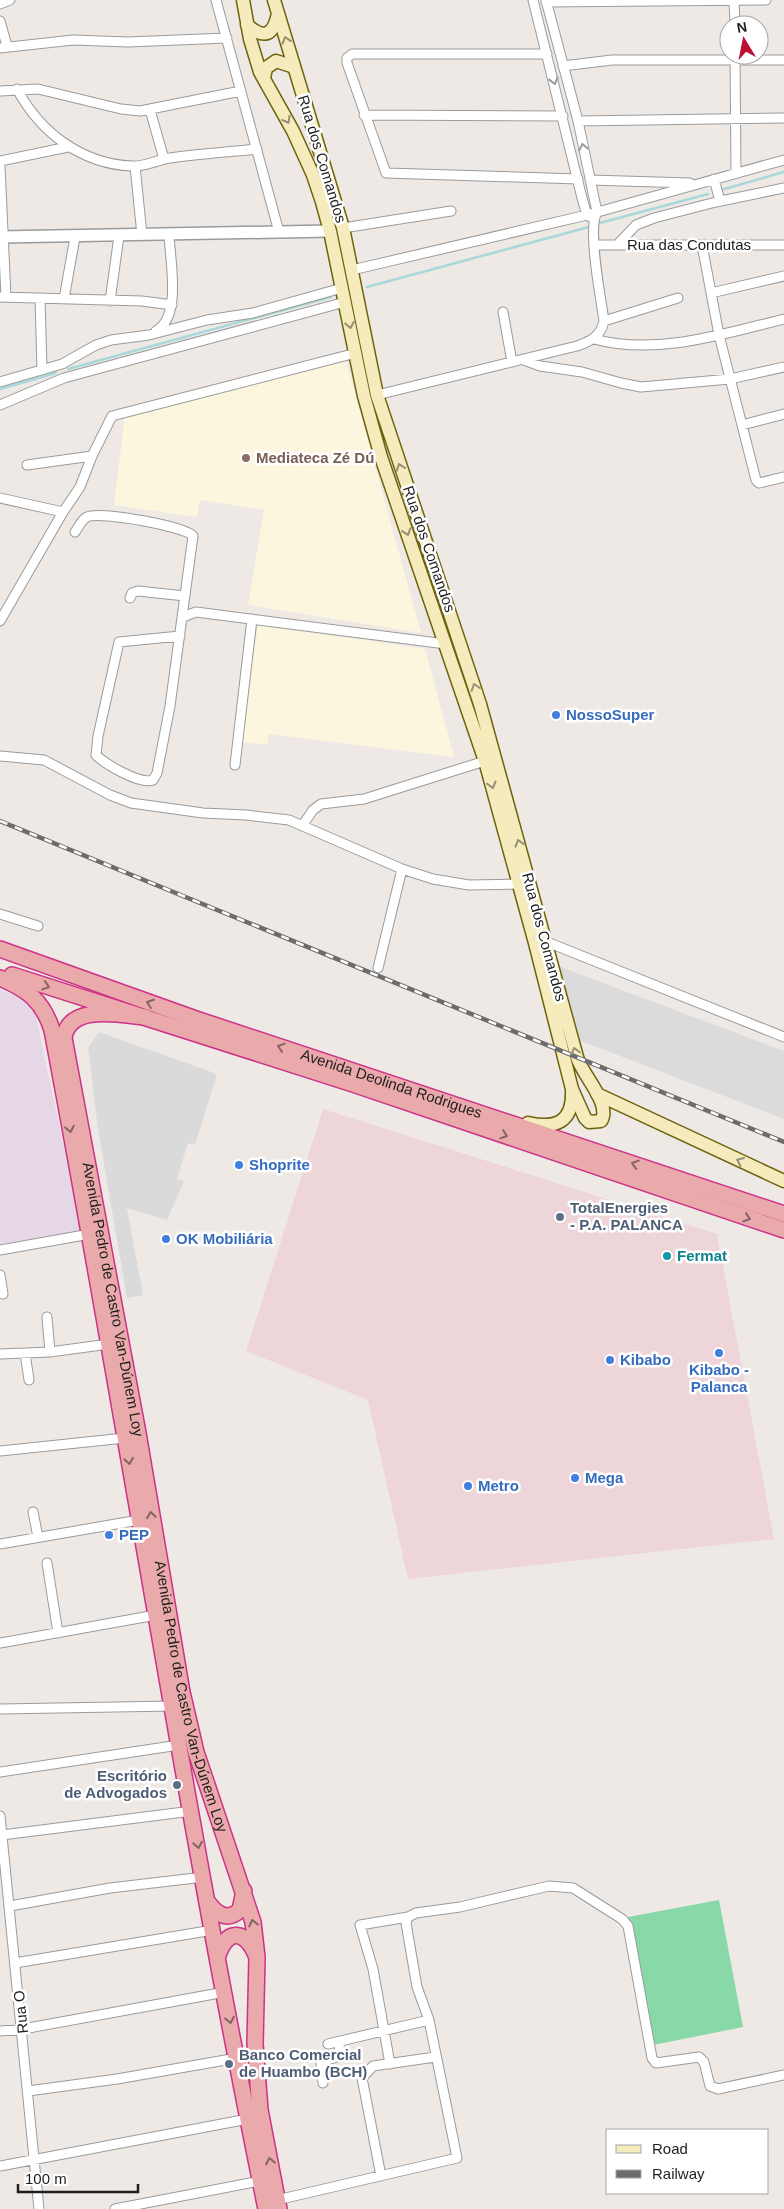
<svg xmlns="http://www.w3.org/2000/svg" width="784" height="2209" viewBox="0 0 784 2209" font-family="Arial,sans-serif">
	<rect width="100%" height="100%" fill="#eee9e5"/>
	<!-- residential -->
	<path fill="#dcdbdb" d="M558,966L784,1051V1119L576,1039Z"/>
	<!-- commercial -->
	<path fill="#eed5d9" d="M323,1109L717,1234L774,1539L408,1579L368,1400L246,1351Z"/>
	<!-- industrial -->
	<path fill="#e6d7e7" d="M0,990L17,996L34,1008L82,1232L0,1244Z"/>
	<!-- education -->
	<path fill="#fdf6df" d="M345,357L421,633L248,605L264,510L200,500L197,517L114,505L125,415Z
		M258,625L425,649L454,757L269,734L267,745L241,742Z"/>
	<!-- pitch -->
	<path fill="#88d8a8" d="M719,1900L743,2027L653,2045L628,1917Z"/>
	<!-- parking -->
	<path fill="#dadada" d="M99,1032L217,1074L195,1145L188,1143L177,1179L184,1181L167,1220L127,1208L143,1295L127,1298L98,1129L88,1048Z"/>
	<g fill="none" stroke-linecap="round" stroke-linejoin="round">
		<!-- stream -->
		<path stroke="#a8d8d9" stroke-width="2.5" d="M721,190L784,172
			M600,223L708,194
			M367,287L589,227
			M68,369L331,297
			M0,389L56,373"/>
		<defs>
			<path id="minor" d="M216,0L279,232
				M533,0L582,198L587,215L592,218
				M734,0L735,25
				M546,2L766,0
				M0,4L10,0
				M0,21L7,46
				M0,48L73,40L128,42L227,38
				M547,54H352L347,58V63L386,173L578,179
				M735,55L736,172
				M563,66L612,60H784
				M17,89C40,132 81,164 132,166C144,167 157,160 170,158C199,154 228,152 257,149
				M0,91L38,89L121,109L140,111L241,91
				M150,110L164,159
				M364,115L563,116
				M578,121L784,118
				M0,161L68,147
				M0,166L6,297
				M135,166L142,235
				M714,179L720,201
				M590,180L690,183
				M343,228L451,211
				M594,245H784
				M617,245L636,225L654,218L716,202L784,188
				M702,245L719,335L756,480L759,483L784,477
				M352,270L587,215L784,160
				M711,293L784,276
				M0,297L142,301L172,305
				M40,298L42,370
				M64,299L75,237
				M110,301L119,236
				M503,312L512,362
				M604,321L678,298
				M156,331C182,317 170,260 169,235
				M594,339C656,356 723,334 784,319
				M524,360L540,366L582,372L621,383L641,387L730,379L784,367
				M0,382L62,364L96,345L111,340L149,335L207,320L253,313L342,288
				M377,395L577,346C591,341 601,336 604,321C601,299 587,228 597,212L578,121L546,0
				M0,405L64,378L345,302
				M742,425L784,414
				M27,465L92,456
				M0,498L63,512
				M75,532C79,527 81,520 87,517C100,511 184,526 193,536L170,706L157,773L153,780C140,785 105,764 96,755L98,736L119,642L180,636
				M130,598L132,593L138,591L185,596
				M183,617L196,612L446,644
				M0,621L63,512L80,487L92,456L112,416L356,353
				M0,756L44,760L110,795L131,803L203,813L246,815L289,820L402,869L433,879L469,885L519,884
				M235,765L252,619
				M302,826L313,810L321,804L364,799L485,761
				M0,914L38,926
				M547,942L784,1037
				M378,968L402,869
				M0,1250L90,1234
				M0,1275L3,1294
				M47,1317L50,1352
				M25,1353L29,1380
				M0,1354L50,1352L109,1344
				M0,1451L125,1438
				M33,1512L38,1537
				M0,1544L139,1520
				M47,1563L58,1633
				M0,1643L156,1615
				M0,1709L173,1706
				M0,1772L179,1745
				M0,1816L39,2209
				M2,1835L192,1811
				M10,1906L110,1888L204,1877
				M15,1963L213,1930
				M0,2031L23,2029L225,1992
				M328,2044L429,2020
				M390,2064L373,1969L360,1925L408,1917L416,1913L460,1907L549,1886L573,1888L622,1919L628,1926L652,2058L656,2063L699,2057L704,2062L710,2086L718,2089L784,2075
				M323,2083L321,2062L340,2056L339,2042
				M28,2091L117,2079L237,2058
				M0,2166L248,2119
				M381,2176L362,2078L373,2066L435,2057
				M277,2200L457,2158L429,2020L417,1987L406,1923L408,1917
				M115,2209L260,2181"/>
			<path id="tertiary" d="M0,237L330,231"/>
			<path id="secondary" d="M243,0L250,39L260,72L293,131L313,175L322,202L330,231L364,396L381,457L485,761L535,943L572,1089L585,1118L589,1122L601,1121C612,1104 582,1075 577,1057L480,704L377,395L343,228L274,0
				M247,25C265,40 273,35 278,14
				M264,78L266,68L276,61L294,67
				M597,1094L784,1181
				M528,1123C555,1129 573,1123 572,1091"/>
			<g id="trunk">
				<path id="s1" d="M0,949L196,1019L784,1214"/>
				<path d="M12,975L353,1084L784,1230"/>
				<path d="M0,978C27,989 43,1001 52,1030C126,1422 186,1818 266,2209"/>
				<path id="s2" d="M145,1017C121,1015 69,1003 64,1038L138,1433L182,1692L196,1752L253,1922L257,1957L255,2044L260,2110L279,2209"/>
				<path d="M207,1901C216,1914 227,1922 240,1910L244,1891"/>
				<path d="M218,1955C228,1927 246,1931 256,1955"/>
			</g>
		</defs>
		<!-- minor casing -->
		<use href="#minor" stroke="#9b9b9b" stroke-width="11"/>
		<!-- tertiary casing -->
		<use href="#tertiary" stroke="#9b9b9b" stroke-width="14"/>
		<!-- secondary casing -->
		<use href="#secondary" stroke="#6d630d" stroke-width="15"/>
		<!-- trunk casing -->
		<use href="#trunk" stroke="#cd3188" stroke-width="18"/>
		<!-- minor -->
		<use href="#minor" stroke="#fff" stroke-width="9"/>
		<!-- tertiary -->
		<use href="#tertiary" stroke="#fff" stroke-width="11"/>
		<!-- secondary -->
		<use href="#secondary" stroke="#f5ebbc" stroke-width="12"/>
		<!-- trunk -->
		<use href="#trunk" stroke="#eaa9aa" stroke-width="15"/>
		<defs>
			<path id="rail" d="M0,821L784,1142"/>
		</defs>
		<!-- rail casing -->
		<use href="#rail" stroke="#6c6c6c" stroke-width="4.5"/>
		<!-- rail -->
		<use href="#rail" stroke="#fff" stroke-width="2.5" stroke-dasharray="8" stroke-linecap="butt"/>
	</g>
	<!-- one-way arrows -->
	<defs><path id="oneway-chevron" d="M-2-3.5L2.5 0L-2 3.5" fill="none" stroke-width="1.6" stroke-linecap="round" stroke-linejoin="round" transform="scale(1.25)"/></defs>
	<g stroke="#948f75">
		<use href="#oneway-chevron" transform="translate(286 40) rotate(-107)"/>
		<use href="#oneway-chevron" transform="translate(287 120) rotate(61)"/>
		<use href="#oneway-chevron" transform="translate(350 325) rotate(79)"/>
		<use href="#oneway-chevron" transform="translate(400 467) rotate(-110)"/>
		<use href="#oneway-chevron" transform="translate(407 532) rotate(71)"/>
		<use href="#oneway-chevron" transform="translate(475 687) rotate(-108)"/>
		<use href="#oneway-chevron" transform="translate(492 785) rotate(75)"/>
		<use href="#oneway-chevron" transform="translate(519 843) rotate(-106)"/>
		<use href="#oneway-chevron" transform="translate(575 1051) rotate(-106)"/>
		<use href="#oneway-chevron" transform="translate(740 1161) rotate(-156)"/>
	</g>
	<g stroke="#9a9a9a">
		<use href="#oneway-chevron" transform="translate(554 81) rotate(76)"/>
		<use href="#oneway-chevron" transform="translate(583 147) rotate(-102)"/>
	</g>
	<g stroke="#846464">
		<use href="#oneway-chevron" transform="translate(46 986) rotate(18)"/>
		<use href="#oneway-chevron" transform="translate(150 1003) rotate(-160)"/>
		<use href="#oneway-chevron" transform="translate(281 1047) rotate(-162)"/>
		<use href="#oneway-chevron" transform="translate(70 1129) rotate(79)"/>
		<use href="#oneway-chevron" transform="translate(504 1135) rotate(19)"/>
		<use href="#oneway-chevron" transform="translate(635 1164) rotate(-162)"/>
		<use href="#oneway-chevron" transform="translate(747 1218) rotate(18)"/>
		<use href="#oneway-chevron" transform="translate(129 1461) rotate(80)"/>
		<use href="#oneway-chevron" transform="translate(151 1515) rotate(-99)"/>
		<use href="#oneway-chevron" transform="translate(198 1845) rotate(80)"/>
		<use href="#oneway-chevron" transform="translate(253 1923) rotate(-102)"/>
		<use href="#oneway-chevron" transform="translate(230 2020) rotate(79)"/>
		<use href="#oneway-chevron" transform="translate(270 2161) rotate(-101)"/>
	</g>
	<!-- markers -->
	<circle fill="#8d6e63" stroke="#fff" stroke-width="2" cx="246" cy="458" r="5"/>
	<g fill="#3f7fe0" stroke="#fff" stroke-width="2">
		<circle cx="556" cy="715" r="5"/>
		<circle cx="239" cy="1165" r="5"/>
		<circle cx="166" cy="1239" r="5"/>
		<circle cx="719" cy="1353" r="5"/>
		<circle cx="610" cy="1360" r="5"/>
		<circle cx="575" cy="1478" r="5"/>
		<circle cx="468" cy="1486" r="5"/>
		<circle cx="109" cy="1535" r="5"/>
	</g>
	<g fill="#5c6f8a" stroke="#fff" stroke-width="2">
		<circle cx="560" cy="1217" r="5"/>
		<circle cx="177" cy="1785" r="5"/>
		<circle cx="229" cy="2064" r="5"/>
	</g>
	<circle fill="#0f9aa8" stroke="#fff" stroke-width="2" cx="667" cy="1256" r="5"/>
	<g text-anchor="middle" stroke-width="5" stroke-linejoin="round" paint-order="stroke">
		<!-- street labels -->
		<g font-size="15" fill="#1e1e1e" stroke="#fff">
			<text transform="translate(322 159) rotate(73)" y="5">Rua dos Comandos</text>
			<text x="689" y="250">Rua das Condutas</text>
			<text transform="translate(429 549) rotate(71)" y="5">Rua dos Comandos</text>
			<text transform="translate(544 937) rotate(75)" y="5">Rua dos Comandos</text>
			<text dy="5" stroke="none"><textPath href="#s1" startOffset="414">Avenida Deolinda Rodrigues</textPath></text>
			<text dy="5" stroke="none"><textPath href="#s2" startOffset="359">Avenida Pedro de Castro Van-Dúnem Loy</textPath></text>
			<text dy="5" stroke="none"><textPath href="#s2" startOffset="764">Avenida Pedro de Castro Van-Dúnem Loy</textPath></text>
			<text transform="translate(21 2012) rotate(-96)" y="5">Rua O</text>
		</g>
		<!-- education labels -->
		<g font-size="15" font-weight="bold" fill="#785e54" stroke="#fff" text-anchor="start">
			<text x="256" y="463">Mediateca Zé Dú</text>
		</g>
		<!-- shop labels -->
		<g font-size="15" font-weight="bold" fill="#366cbe" stroke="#fff" text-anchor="start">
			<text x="566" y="720">NossoSuper</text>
			<text x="249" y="1170">Shoprite</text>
			<text x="176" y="1244">OK Mobiliária</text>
			<text x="620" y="1365">Kibabo</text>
			<text x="719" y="1375" text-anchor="middle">Kibabo -<tspan x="719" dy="17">Palanca</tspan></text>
			<text x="585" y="1483">Mega</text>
			<text x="478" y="1491">Metro</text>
			<text x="119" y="1540">PEP</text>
		</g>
		<!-- service labels -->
		<g font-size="15" font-weight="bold" fill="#4e5e75" stroke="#fff" text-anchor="start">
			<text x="570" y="1213">TotalEnergies<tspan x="570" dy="17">- P.A. PALANCA</tspan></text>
			<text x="167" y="1781" text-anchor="end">Escritório<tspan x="167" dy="17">de Advogados</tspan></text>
			<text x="239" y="2060">Banco Comercial<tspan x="239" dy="17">de Huambo (BCH)</tspan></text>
		</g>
		<!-- culture labels -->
		<g font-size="15" font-weight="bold" fill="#0d838f" stroke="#fff" text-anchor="start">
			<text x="677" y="1261">Fermat</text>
		</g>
	</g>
	<!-- legend -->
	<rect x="606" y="2129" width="162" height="65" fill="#ffffff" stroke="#a5a5a5"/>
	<rect x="616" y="2145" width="25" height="8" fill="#f5ebbc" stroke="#a5a5a5"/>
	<text x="652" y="2154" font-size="15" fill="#1e1e1e">Road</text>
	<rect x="616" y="2170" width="25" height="8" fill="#6c6c6c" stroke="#a5a5a5"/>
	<text x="652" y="2179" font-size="15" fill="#1e1e1e">Railway</text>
	<!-- north arrow -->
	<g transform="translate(744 40) rotate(350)"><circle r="24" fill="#ffffff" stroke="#a5a5a5"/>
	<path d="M0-4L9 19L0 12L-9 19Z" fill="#bd0f34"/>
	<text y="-8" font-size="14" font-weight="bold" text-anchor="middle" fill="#1e1e1e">N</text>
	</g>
	<!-- scale -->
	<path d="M18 2184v8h120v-8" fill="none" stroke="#1e1e1e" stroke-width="2.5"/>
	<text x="25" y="2184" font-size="15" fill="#1e1e1e" stroke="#ffffff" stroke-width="4" paint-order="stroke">100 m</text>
</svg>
